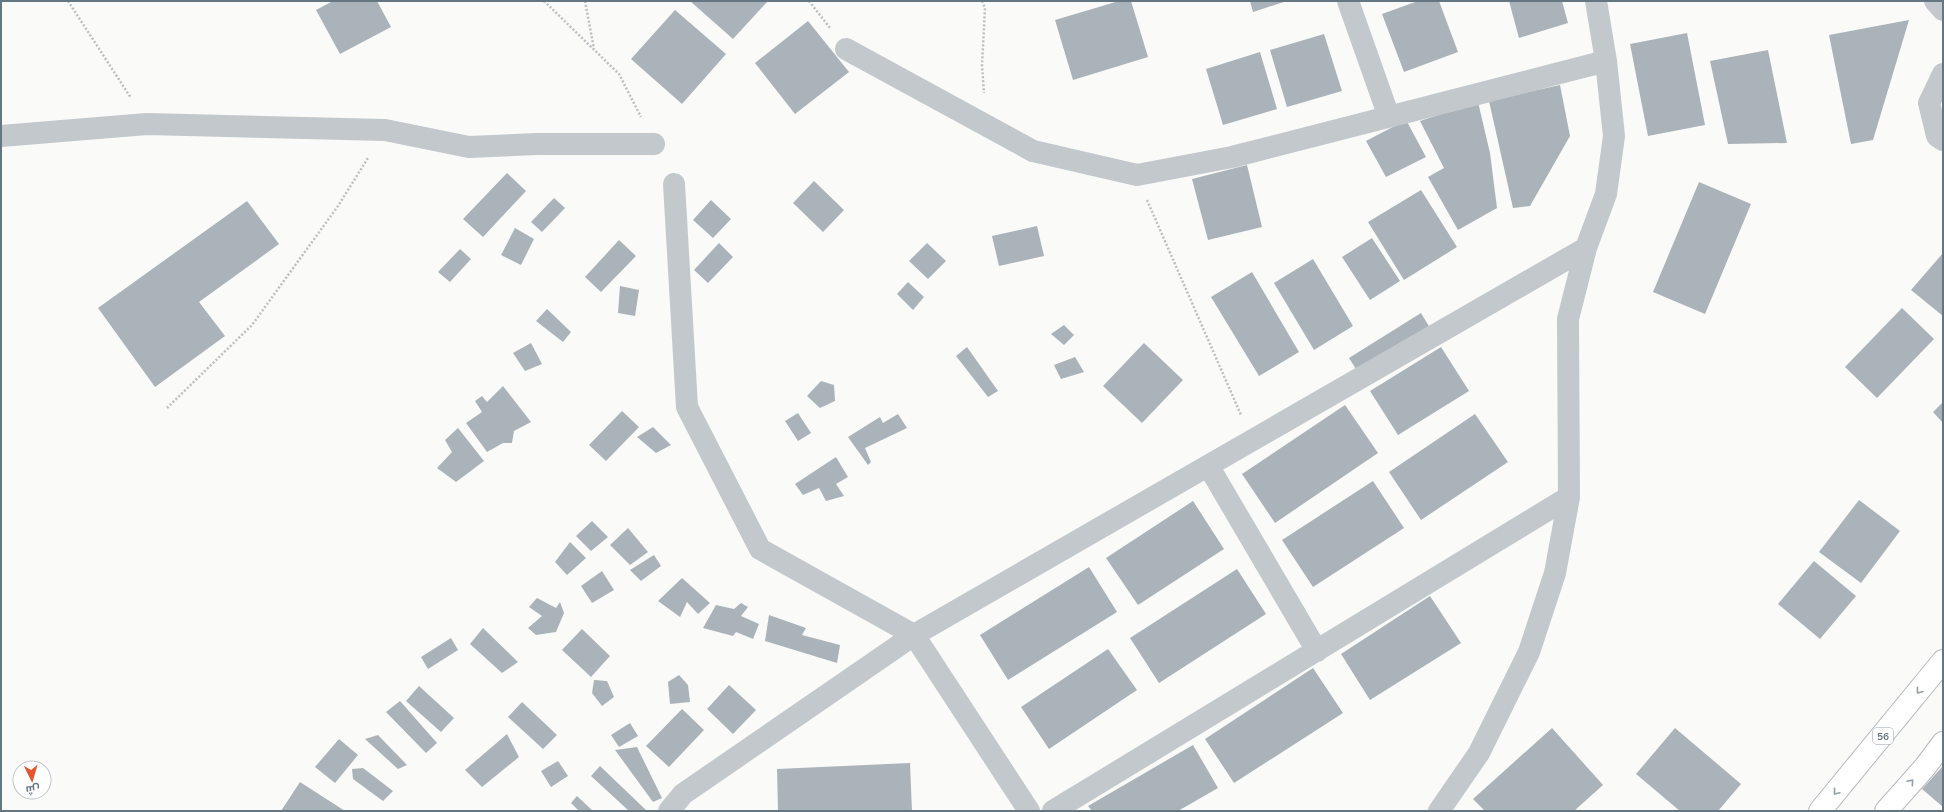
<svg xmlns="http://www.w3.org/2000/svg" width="1944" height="812" viewBox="0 0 1944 812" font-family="'Nunito Sans',Cairo,sans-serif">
	<rect width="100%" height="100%" fill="#fafaf8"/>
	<!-- building -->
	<path fill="#aab3b9" d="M333,1H377L391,27L340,54L316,10Z
		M690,1H768L733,39Z
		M1119,1H1131L1148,57L1073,80L1055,20Z
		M1250,1H1287L1253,12Z
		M1418,1H1439L1458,52L1404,72L1382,14Z
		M1509,1H1562L1568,23L1519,38Z
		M675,10L726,54L682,104L631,59Z
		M1909,20L1873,140L1851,144L1829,35Z
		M808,21L849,72L795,114L755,63Z
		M1687,33L1705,125L1648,136L1630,44Z
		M1324,34L1342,91L1287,107L1270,50Z
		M1768,50L1787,143L1728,144L1710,61Z
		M1260,52L1277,109L1223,125L1206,69Z
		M1560,85L1570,136L1530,206L1513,208L1489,101Z
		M1478,102L1490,153L1497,208L1458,230L1428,177L1444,168L1420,121Z
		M1406,120L1426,157L1386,177L1366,141Z
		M1247,165L1262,227L1208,240L1192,179Z
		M507,173L526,191L483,237L463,219Z
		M814,181L844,210L823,232L793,203Z
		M1699,182L1751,204L1705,314L1653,292Z
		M1421,190L1457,247L1404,280L1368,222Z
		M554,198L565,208L542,232L531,222Z
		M711,200L731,219L713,238L693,220Z
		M247,201L279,244L199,302L225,336L155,387L98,308Z
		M1037,226L1044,256L999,266L992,236Z
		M515,228L534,239L521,265L501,255Z
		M1372,238L1400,281L1370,300L1342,257Z
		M619,240L636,256L601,292L585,277Z
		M719,243L733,257L708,283L694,270Z
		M927,243L946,261L928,279L909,261Z
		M460,249L471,259L450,282L438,272Z
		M1943,253V316L1911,290Z
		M1313,259L1353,326L1314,350L1274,283Z
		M1252,272L1299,352L1259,376L1211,297Z
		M908,282L924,297L913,310L897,294Z
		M620,286L639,290L635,316L618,313Z
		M1902,308L1934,339L1877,398L1845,367Z
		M547,309L571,332L563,342L536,321Z
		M1421,313L1436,338L1365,383L1349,358Z
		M1064,325L1074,335L1064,345L1051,334Z
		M531,343L542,364L525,371L513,353Z
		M1144,343L1183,380L1142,423L1103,386Z
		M967,347L998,391L988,397L956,356Z
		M1441,347L1469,391L1398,435L1370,391Z
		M1075,357L1084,372L1061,379L1054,365Z
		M821,381L834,385L835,401L820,408L807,396Z
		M503,386L531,422L514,431L512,443H503L487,452L466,423L482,412L475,401L482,396L487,402Z
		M1943,402V423L1933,412Z
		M1345,405L1378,453L1275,523L1242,474Z
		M622,411L639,427L606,461L589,445Z
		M798,413L811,433L798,441L785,421Z
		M898,414L907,428L865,448L871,462L868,465L848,437L880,417L883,423Z
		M1475,414L1508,462L1421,520L1389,472Z
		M653,427L671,445L656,453L637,437Z
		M458,428L484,461L456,482L437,468L452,452L445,440Z
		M836,457L848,477L836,484L844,496L826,501L819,488L803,495L795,484Z
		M1373,481L1404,528L1313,587L1282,540Z
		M1859,500L1900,531L1861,583L1819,552Z
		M1193,501L1224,549L1138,605L1106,558Z
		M592,521L608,537L591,551L576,536Z
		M628,528L648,552L630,565L610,545Z
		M570,542L586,558L567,575L555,562Z
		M654,555L661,566L641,581L630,570Z
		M1814,561L1856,596L1820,639L1778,604Z
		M1089,567L1117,612L1008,680L980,635Z
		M1237,569L1266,614L1159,683L1130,638Z
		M602,571L614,590L592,603L581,586Z
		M682,578L710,603L698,614L687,602L680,617L658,601Z
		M1430,596L1461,643L1370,700L1341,654Z
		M537,598L556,608L560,602L564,613L556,632L536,635L528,628L542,616L529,607Z
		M741,603L748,607L741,616L759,624L753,639L736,632L733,636L703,628L716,605L734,609Z
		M769,615L806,628L802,635L840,645L837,663L765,641Z
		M483,628L518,662L502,673L470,644Z
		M582,629L610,656L591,677L562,650Z
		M451,638L458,650L428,669L421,657Z
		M1108,649L1137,690L1049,749L1021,707Z
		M1313,668L1343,713L1234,783L1205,739Z
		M679,675L688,685L690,702L670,704L668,682Z
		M594,680L607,681L614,697L602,706L592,693Z
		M729,685L756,710L733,734L707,709Z
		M419,686L454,718L441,732L406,701Z
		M400,701L437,743L426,753L386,712Z
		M522,702L557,735L543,749L508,717Z
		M682,709L704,730L669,767L646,746Z
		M630,723L638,736L619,747L611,735Z
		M1552,728L1603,785L1574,811H1485L1473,799Z
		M1675,728L1741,784L1718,811H1680L1636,774Z
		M507,734L519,757L482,787L465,770Z
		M378,735L407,765L398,769L365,739Z
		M339,739L358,755L335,783L315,767Z
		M1193,745L1218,788L1178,811H1092L1088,806Z
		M637,747L662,798L653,802L615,750Z
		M558,761L568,776L551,787L541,771Z
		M910,763L912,811H778L777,769Z
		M600,766L647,811H629L591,776Z
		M1943,766V807L1922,789Z
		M363,768L393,791L383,801L353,779L352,769Z
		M300,782L345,811H281Z
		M577,796L593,811H579L571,803Z"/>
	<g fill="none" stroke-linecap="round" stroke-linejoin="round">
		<defs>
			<path id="primary" d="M1820,811L1943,661
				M1886,811L1925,767L1943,743"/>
		</defs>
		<!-- primary casing -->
		<use href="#primary" stroke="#b5babe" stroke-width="24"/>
		<!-- path -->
		<path stroke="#bbbfc2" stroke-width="2.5" stroke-dasharray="2 2" stroke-linecap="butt" d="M68,1L131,98
			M544,1L619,74L641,117
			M585,1L594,49
			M809,1L830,28
			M982,1L985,8L982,65L984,93
			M1147,200L1241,415
			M167,408L252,325L338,206L368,158"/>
		<!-- street -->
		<path stroke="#c3c8cc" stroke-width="22" d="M1348,1L1389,117
			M1935,1L1943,10
			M846,49L1033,151L1137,175L1232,157L1606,61
			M1943,74L1929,103L1937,136L1943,140
			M1,136L147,124L385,130L469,147L537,144H654
			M674,184L687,407L760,549L914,635L1029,811
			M1209,467L1317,651
			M669,811L683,794L914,635L1586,248
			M1053,811L1569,497
			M1439,811L1479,753L1529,652L1555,573L1569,497L1568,319L1586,248L1606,194L1614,136L1606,61L1596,1"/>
		<!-- primary -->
		<use href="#primary" stroke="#fff" stroke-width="22"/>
	</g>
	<!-- one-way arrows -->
	<defs><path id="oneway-chevron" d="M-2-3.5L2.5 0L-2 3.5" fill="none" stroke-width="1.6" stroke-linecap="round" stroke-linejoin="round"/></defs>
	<g stroke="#939fa8">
		<use href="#oneway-chevron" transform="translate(1919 691) rotate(128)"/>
		<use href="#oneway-chevron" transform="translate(1911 782) rotate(-49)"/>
		<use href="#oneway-chevron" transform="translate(1836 792) rotate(130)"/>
	</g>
	<g text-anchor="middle" stroke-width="4" stroke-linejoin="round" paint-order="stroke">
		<!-- shield labels -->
		<rect fill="#fff" stroke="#939fa8" stroke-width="1" x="1873" y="728" width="20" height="16" rx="3"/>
		<g font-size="10" font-weight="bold" fill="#657683">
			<text x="1883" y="740">56</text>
		</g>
	</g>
	<!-- border -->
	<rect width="1944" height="812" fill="none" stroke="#657683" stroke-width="4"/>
	<!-- north arrow -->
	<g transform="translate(32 780) rotate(175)"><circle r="19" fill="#ffffff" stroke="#c1c8cd"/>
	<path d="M0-3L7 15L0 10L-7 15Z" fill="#e4572e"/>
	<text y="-6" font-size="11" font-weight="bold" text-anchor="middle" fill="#657683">ش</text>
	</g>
</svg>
